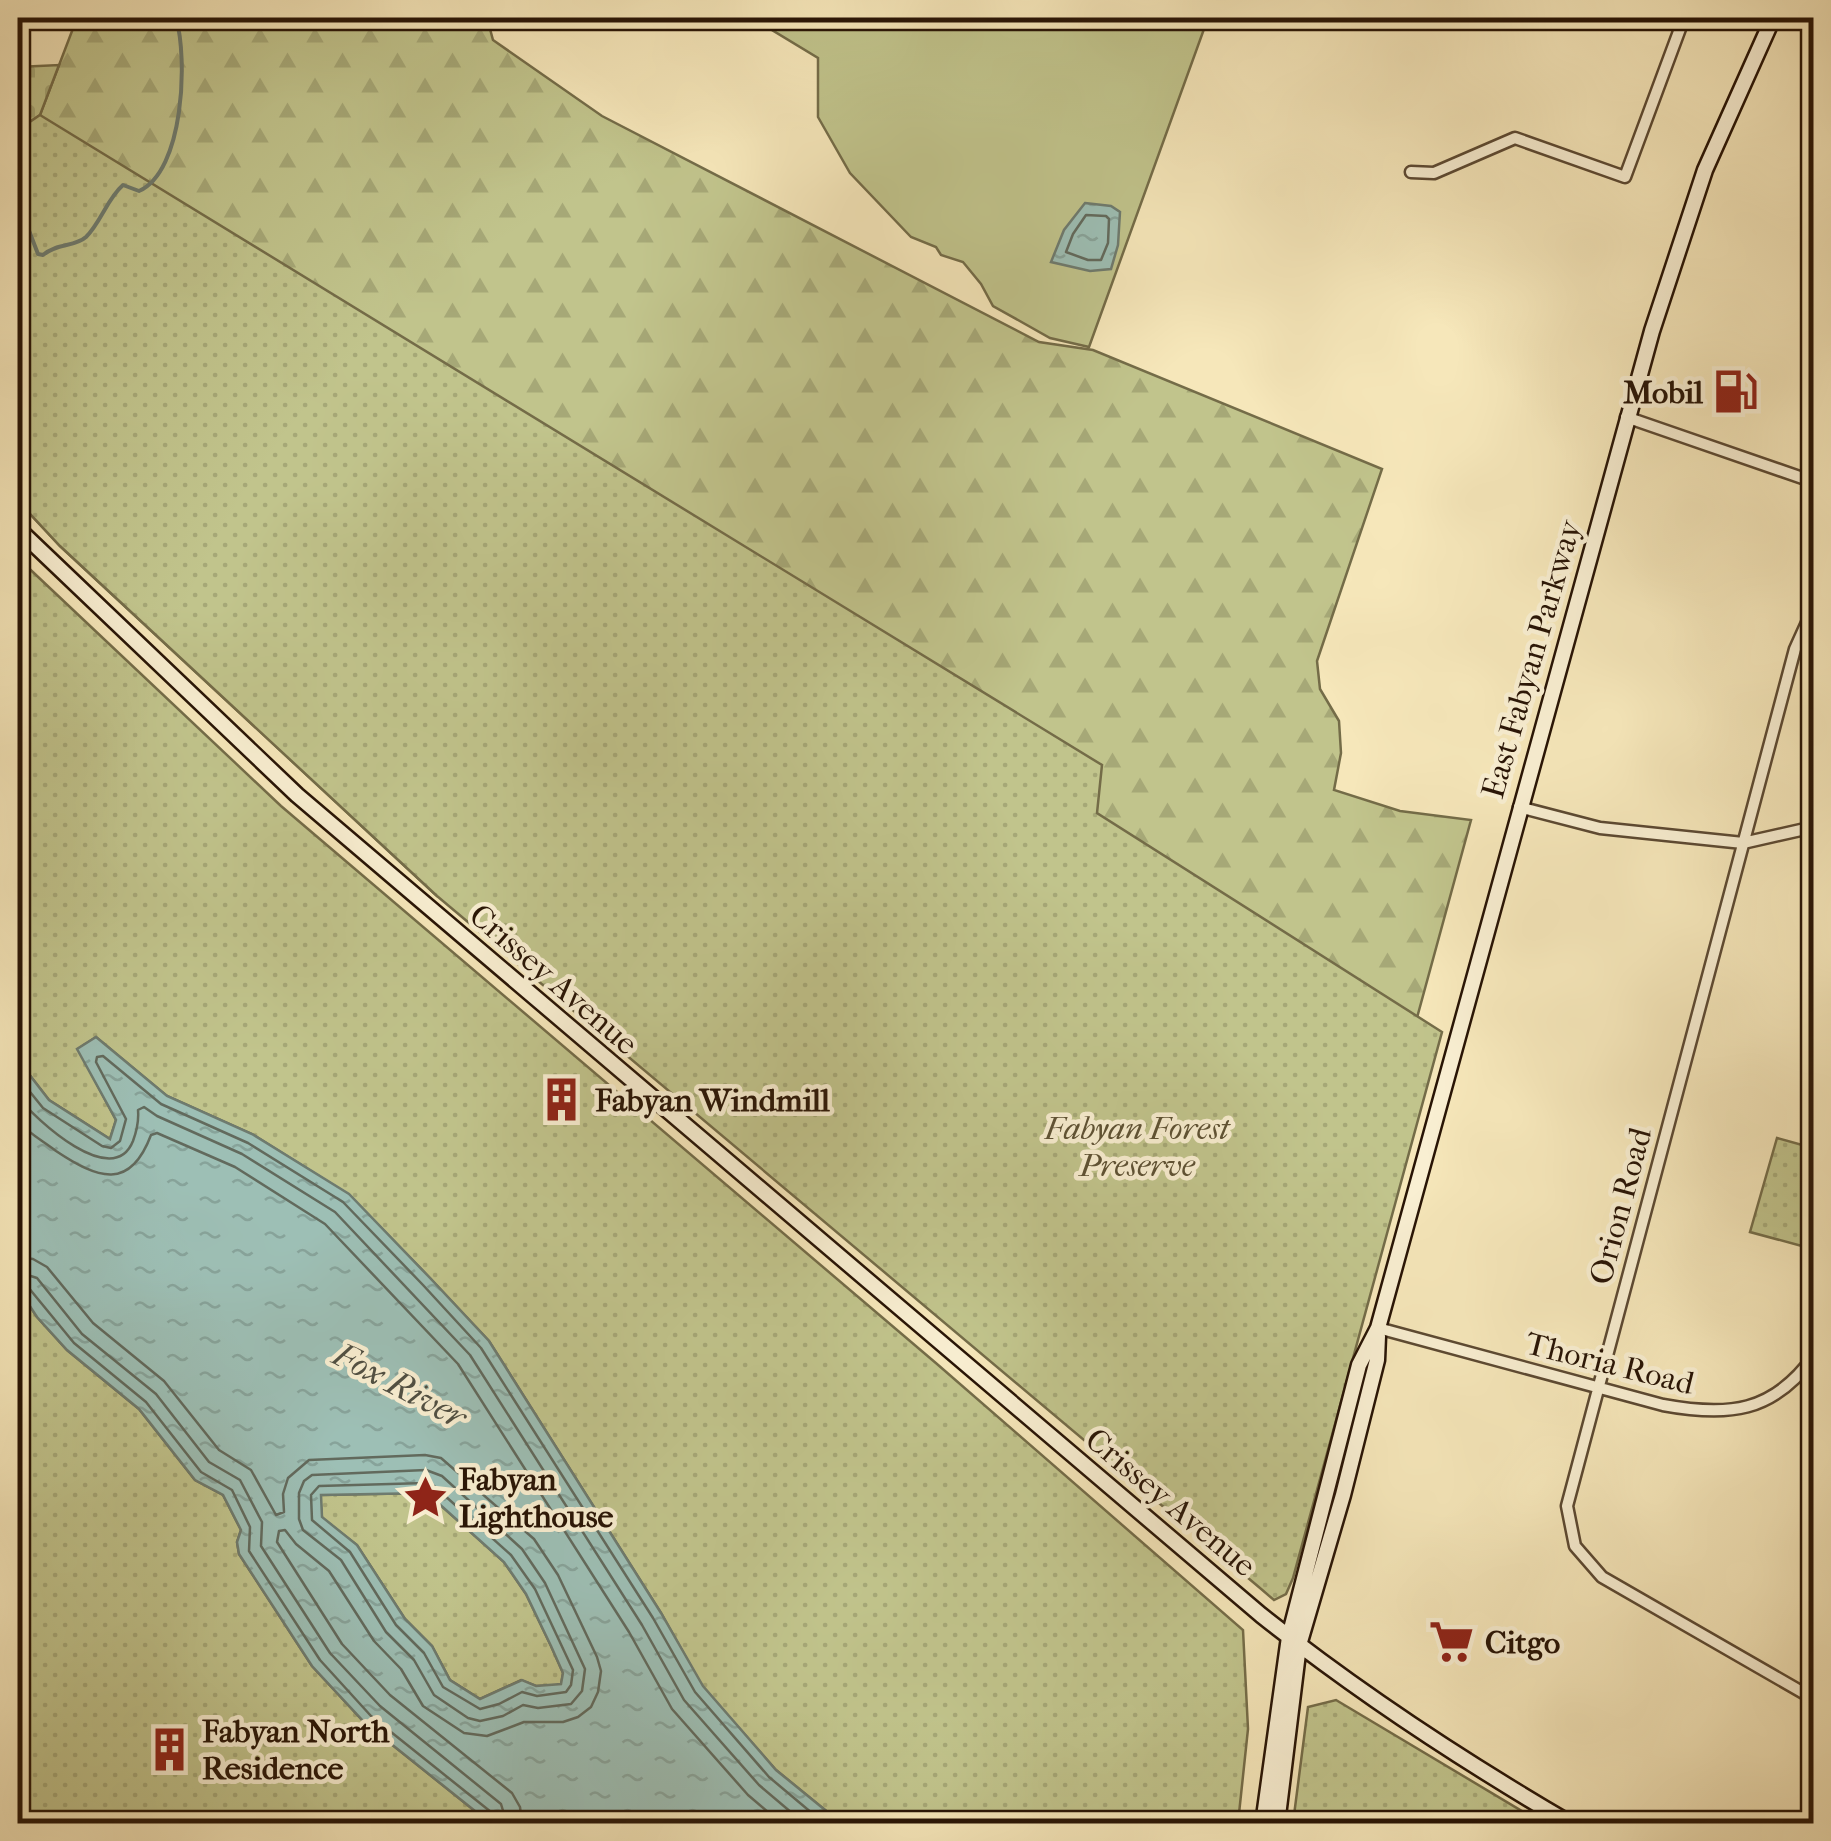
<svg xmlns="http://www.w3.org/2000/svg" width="1831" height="1841" viewBox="0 0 1831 1841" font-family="'IM FELL French Canon',serif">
	<defs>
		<pattern id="forest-firs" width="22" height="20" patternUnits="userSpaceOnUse" patternTransform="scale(2.5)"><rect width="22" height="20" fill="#c1c48c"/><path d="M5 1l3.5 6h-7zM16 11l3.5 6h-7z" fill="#a6a877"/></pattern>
		<pattern id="cemetery-stones" width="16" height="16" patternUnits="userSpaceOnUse" patternTransform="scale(2.5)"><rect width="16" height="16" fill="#c1c48c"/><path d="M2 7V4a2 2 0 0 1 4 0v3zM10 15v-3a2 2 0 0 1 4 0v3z" fill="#a6a877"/></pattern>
		<pattern id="park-dots" width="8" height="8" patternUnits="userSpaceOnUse" patternTransform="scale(2.5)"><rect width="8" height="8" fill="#c1c48c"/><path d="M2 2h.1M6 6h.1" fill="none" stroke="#a6a877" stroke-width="1.8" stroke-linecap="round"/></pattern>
		<pattern id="water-ripples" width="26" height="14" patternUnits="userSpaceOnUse" patternTransform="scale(2.5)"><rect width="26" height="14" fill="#9dbfb5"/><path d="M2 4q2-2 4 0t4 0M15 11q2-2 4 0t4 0" fill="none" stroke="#87a39a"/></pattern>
	</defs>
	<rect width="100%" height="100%" fill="#f6e7ba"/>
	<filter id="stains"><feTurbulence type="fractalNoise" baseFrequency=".002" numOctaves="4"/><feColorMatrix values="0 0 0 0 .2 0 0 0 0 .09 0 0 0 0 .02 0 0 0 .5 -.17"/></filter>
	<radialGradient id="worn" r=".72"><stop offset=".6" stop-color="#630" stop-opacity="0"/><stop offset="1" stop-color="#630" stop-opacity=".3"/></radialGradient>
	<!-- grass -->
	<path fill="#c1c48c" stroke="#746c48" stroke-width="2.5" d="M752,18H1208L1089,347L1050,338L993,306L981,284L963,262L941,255L936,247L911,237L850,173L818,117V58Z"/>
	<!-- forest -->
	<path fill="url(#forest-firs)" stroke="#746c48" stroke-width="2.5" d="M77,18H487L493,40L602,116L1039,342L1093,350L1382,469L1317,661L1320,689L1339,721L1341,753L1334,790L1400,811L1471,820L1406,1058L437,896L60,546L18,501V130L40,115Z"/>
	<!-- cemetery -->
	<path fill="url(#cemetery-stones)" stroke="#746c48" stroke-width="2.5" d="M59,65L40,115L18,130V67Z"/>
	<!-- park -->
	<path fill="url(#park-dots)" stroke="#746c48" stroke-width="2.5" d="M40,115L1102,765L1097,813L1442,1032L1293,1578L1286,1594L1274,1600L1260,1588L437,896L60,546L18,501V130Z
		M18,558L281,806L937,1364L1243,1630L1248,1729L1238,1823H841L776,1770L702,1686L661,1613L489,1341L430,1278L349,1195L252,1134L167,1096L96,1037L78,1049L116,1120L110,1139L49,1100L18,1060Z
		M1777,1138L1813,1148V1249L1750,1232Z
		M18,1288L37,1317L67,1350L139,1409L195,1480L223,1495L241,1530L237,1542L239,1554L312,1666L365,1723L490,1823H18Z
		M427,1493L504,1562L526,1594L551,1646L563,1673L561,1685L536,1686L521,1680L480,1699L450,1680L432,1646L405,1619L357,1545L322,1518L320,1495Z
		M1336,1700L1542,1823H1293L1308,1707Z"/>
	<!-- water -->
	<path fill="url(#water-ripples)" stroke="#6e7b6f" stroke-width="2.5" fill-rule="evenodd" d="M1085,203L1111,206L1120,212L1118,245L1111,269L1090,271L1051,262L1064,230Z
		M96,1037L167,1096L252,1134L349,1194L430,1278L489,1341L661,1613L703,1686L776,1770L841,1823H490L365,1723L312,1666L239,1554L237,1542L241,1530L223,1495L195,1480L139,1409L67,1350L37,1317L18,1288V1060L49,1100L110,1139L116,1120L77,1049ZM427,1493L504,1562L526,1594L551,1646L563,1673L561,1684L536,1686L522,1680L480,1699L450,1680L432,1646L405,1619L357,1545L322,1517L321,1495Z"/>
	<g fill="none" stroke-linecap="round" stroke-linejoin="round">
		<!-- shore -->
		<path stroke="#626a5d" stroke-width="2.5" d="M1086,215L1106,216L1109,219L1108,243L1101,260H1088L1066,252L1073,234Z
			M18,1077L43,1108L102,1146L111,1148L120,1141L126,1119L96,1062L97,1057L103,1056L161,1104L248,1143L343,1202L423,1285L481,1348L653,1618L695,1692L769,1777L825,1824
			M18,1097C36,1120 113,1191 133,1141C137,1130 139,1121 138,1110L144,1107L157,1116L242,1154L335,1212L470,1355L642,1625L684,1700L759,1785L805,1824
			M18,1121C28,1133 43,1141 56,1151C98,1179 130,1191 151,1135L157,1133L235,1167L325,1224L458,1364L629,1632L672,1709L748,1795L782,1824
			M18,1257L33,1259L47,1267L93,1323L164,1381L219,1450L251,1470L276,1515L284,1512L283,1494L288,1478L309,1460L425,1455L441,1458L534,1539L558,1575L597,1657L601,1671L598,1692L591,1707L578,1717L563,1722H524L487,1736L464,1733L423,1706L401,1669L374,1641L329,1571L296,1544L285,1530L279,1531L277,1542L342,1644L390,1695L512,1793L520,1807L522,1824
			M18,1272L37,1278L82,1334L156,1394L209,1462L240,1480L262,1522L261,1546L330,1653L380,1706L501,1804L507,1824
			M18,1284L28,1287L74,1343L146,1402L201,1472L232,1490L250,1527L249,1551L320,1660L371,1716L491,1812L495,1824
			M426,1470L442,1476L522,1549L545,1583L585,1669L582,1691L571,1704L538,1708L523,1705L503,1716L480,1721L468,1718L434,1695L414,1660L386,1632L341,1560L303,1530L299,1519V1493L304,1481L312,1475Z
			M426,1483L434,1486L511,1555L535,1589L573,1670L571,1685L566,1692L537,1696L522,1692L499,1704L480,1709L443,1687L424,1653L396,1625L350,1552L312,1520L311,1495L319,1486Z"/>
		<!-- stream -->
		<path stroke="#6e7b6f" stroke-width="4" d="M18,223L28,228L38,254L43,255C57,243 75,247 86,237C101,222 107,199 123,185L139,191C184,171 188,59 176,18"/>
		<defs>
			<path id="street" d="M1411,172L1434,173L1515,138L1625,177L1684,18
				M1626,417L1814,482
				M1814,607L1795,649L1567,1506L1575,1546L1602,1577L1814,1699
				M1519,807L1600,828L1743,843L1814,827
				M1378,1328L1663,1405C1728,1417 1773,1413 1814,1356"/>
			<path id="secondary" d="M18,529L297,795L1261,1615C1359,1693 1463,1761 1571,1824
				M1263,1824L1289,1637L1359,1365L1378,1328L1652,331L1705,170L1773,18
				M1277,1824L1299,1645L1343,1495L1377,1360L1378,1336"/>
		</defs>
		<!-- street casing -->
		<use href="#street" stroke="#5c4932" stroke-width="15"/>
		<!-- secondary casing -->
		<use href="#secondary" stroke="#281405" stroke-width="19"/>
		<!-- street -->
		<use href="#street" stroke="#f9efd2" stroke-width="10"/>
		<!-- secondary -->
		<use href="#secondary" stroke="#f9efd2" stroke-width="14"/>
	</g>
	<!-- icons -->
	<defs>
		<symbol id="fuel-bare" viewBox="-9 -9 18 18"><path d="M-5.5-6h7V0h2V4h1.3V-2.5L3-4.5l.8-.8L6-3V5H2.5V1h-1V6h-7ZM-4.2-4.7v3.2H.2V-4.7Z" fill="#8f2418" stroke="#f9efd2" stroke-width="2.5" paint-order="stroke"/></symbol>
		<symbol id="building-bare" viewBox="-9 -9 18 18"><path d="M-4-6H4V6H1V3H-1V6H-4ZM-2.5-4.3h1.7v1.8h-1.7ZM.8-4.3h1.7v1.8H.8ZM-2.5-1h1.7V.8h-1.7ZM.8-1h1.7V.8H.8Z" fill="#8f2418" stroke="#f9efd2" stroke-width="2.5" paint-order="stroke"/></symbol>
		<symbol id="sight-bare" viewBox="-9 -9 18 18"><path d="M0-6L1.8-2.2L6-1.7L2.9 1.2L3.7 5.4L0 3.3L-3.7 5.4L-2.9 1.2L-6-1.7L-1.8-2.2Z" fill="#8f2418" stroke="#f9efd2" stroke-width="2.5" paint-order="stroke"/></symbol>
		<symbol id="supermarket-bare" viewBox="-9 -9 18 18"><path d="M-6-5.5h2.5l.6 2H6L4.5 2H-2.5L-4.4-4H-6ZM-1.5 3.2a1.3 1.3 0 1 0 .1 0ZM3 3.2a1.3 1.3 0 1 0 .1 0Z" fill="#8f2418" stroke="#f9efd2" stroke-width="2.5" paint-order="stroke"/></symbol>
	</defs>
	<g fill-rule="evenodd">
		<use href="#fuel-bare" x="1704" y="360" width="63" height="63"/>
		<use href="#building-bare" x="530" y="1068" width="63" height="63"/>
		<use href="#sight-bare" x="394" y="1466" width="63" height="63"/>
		<use href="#supermarket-bare" x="1420" y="1610" width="63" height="63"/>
		<use href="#building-bare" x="138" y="1718" width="63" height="63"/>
	</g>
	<g text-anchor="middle" stroke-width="9" stroke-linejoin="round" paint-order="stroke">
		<!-- poi labels -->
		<g font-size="32" font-weight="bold" fill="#281405" stroke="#f9efd2" text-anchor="start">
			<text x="1703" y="403" text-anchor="end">Mobil</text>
			<text x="595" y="1111">Fabyan Windmill</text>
			<text x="459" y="1490">Fabyan<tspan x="459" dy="37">Lighthouse</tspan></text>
			<text x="1485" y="1653">Citgo</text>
			<text x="202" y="1742">Fabyan North<tspan x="202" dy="37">Residence</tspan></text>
		</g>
		<!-- street labels -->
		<g font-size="32" fill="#281405" stroke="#f9efd2">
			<text transform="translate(1531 659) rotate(-74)" y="11">East Fabyan Parkway</text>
			<text transform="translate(554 979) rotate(41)" y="11">Crissey Avenue</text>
			<text transform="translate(1620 1206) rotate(-75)" y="11">Orion Road</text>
			<text transform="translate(1610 1363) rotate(14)" y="11">Thoria Road</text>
			<text transform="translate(1171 1502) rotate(40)" y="11">Crissey Avenue</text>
		</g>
		<!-- park labels -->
		<g font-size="32" font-style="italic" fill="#5e5234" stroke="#f9efd2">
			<text x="1137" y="1139">Fabyan Forest<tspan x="1137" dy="37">Preserve</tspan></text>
		</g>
		<!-- water labels -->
		<g font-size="35" font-style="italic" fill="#515043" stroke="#f9efd2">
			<text transform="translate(400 1385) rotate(28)" y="12">Fox River</text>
		</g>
	</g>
	<!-- margin -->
	<rect width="1831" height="1841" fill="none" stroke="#f6e7ba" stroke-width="60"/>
	<rect x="20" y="20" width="1791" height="1801" fill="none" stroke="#281405" stroke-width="5"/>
	<rect x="30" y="30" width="1771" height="1781" fill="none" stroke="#281405" stroke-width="2.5"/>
	<rect width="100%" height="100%" filter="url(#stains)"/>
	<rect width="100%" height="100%" fill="url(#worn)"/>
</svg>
